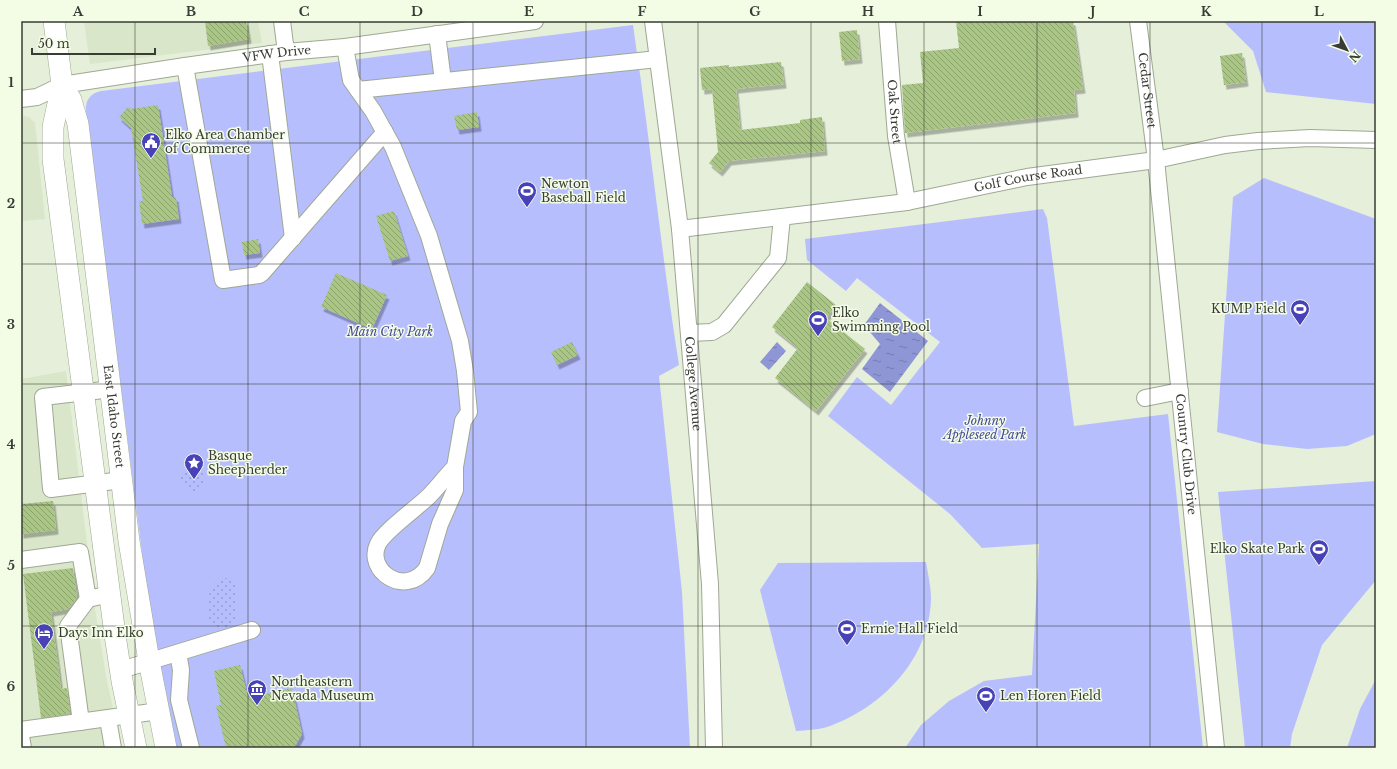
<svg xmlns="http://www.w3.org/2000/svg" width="1397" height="769" viewBox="0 0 1397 769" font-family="'Libre Baskerville',serif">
	<defs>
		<pattern id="garden-dots" width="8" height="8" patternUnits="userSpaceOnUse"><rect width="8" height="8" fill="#b7befe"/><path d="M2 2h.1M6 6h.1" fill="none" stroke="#969cce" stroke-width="1.8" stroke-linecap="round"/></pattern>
		<pattern id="water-ripples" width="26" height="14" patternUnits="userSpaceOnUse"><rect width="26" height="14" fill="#8f96d6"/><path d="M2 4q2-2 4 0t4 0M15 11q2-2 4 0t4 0" fill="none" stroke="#767cae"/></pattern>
		<pattern id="building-back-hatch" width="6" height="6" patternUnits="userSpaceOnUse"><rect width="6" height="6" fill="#aac684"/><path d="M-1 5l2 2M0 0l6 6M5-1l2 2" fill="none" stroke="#8ba26d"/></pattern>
		<filter id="shadow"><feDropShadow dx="2.5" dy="4.5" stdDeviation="0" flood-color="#0004"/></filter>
	</defs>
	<rect width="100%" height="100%" fill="#e5efd9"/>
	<!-- built -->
	<path fill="#d9e6c9" d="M84,21H258L262,43L90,64Z
		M21,115L29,117L35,123L45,219L21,221Z
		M66,371L95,609L107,681L122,748H21V379Z"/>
	<!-- park -->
	<path fill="#b7befe" d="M1223,21H1376V104L1266,92L1253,51Z
		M633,25C650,138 661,252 679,365L659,376L682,592L690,748H176L150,616L86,111C85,100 91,93 101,91Z
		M1264,178L1376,219V434L1347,446L1307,449L1263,444L1217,432L1233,197Z
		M1043,209L1047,218L1074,426L1168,414L1203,748H905L921,725L949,701L984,681L1032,675L1039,544L982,548L950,514L828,416L857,377L891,405L940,342L857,278L846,291L807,260L805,239Z
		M1376,481V580L1322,645L1292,734L1290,748H1245L1218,492Z
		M926,562C928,574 931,587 931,598C930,659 882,708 827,727C818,730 806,730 796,731L760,590L778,563Z
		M1376,679V748H1347L1360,709Z"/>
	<!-- garden -->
	<path fill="url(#garden-dots)" d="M181 479a12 12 0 1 1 24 0a12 12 0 1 1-24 0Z
		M219,578H232L237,583V616L227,627L218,630L209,624L208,610L210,587Z"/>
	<!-- water -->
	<path fill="url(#water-ripples)" d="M880,303L928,341L890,392L862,369L880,344L864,325Z
		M777,342L786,351L769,370L760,362Z"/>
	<!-- building -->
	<path fill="url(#building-back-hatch)" filter="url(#shadow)" d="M205,21H246L249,39L208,46Z
		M956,21H1073L1083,89L1074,90L1076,113L905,133L902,85L923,83L920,52L959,48Z
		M857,30L860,59L842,61L839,32Z
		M1242,53L1246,82L1224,85L1220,56Z
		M781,62L784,84L736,89L740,130L800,123V120L822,117L825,151L729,161L720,172L709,163L718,152L712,89L702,90L700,68L729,65V67Z
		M158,105L172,197H176L179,219L142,224L139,201H143L131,128L119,117L128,107L131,109Z
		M477,112L479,127L457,130L454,116Z
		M394,211L408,256L390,261L376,216Z
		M258,239L260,253L244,255L242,242Z
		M336,273L387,295L372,329L321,307Z
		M807,282L836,305L826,318L865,349L816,411L775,378L798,348L772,327Z
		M572,342L578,355L557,365L551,352Z
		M53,501L56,530L21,534V504Z
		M73,568L77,598L68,609L51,612L61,689L67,688L70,714L41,718L23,574Z
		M240,665L248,698L292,688L302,734L294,748H226L216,706L221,705L214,671Z"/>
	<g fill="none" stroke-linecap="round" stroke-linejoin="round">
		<defs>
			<g id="minor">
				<path d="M282,21L286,52"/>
				<path id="s1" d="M653,21L680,229L710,584L714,748"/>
				<path id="s2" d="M887,21L896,136L907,202"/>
				<path id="s3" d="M1138,21L1156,160L1216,748"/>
				<path d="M437,34L443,81"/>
				<path d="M345,47L351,80L373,111L393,147L429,236L460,341L465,371L469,412L463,421L455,467V490L440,524L427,568C405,599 365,570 378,544C384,531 417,508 429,496C438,487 446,476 455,467"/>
				<path d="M270,54L293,238"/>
				<path d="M185,66L223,280L259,275L262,273L385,132"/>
				<path d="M358,90L658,59"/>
				<path id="s4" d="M21,99L37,97L62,85L185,66L286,52L345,47L535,21"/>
				<path id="s5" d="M680,229L907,202L1027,177L1156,160L1225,145L1258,141L1310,138L1376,140"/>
				<path d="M689,333L712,332L724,325L778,258L782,217"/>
				<path d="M112,389L43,397L51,489L122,480"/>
				<path d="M1145,398L1180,391"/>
				<path d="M21,560L80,552L88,599"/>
				<path d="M178,653L181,670L179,700L191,748"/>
				<path d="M121,670L252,630"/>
				<path d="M108,719L113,748"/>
				<path d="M81,722L68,626L88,599L110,594"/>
				<path d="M21,730L159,711"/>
				<path d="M21,736L23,748"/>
			</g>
			<g id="major">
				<path d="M54,21L62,85L53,127V159L115,635L122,681L136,748"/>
				<path id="s6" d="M62,85L71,100L78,124L129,541L149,661L166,748"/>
			</g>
		</defs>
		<!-- minor casing -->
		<use href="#minor" stroke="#9fa894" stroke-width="18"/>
		<!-- major casing -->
		<use href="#major" stroke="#9fa894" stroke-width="22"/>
		<!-- minor -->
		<use href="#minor" stroke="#fff" stroke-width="16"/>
		<!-- major -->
		<use href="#major" stroke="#fff" stroke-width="21"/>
	</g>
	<!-- grid -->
	<path fill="none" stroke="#393c34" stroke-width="1" stroke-opacity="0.55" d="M135,21V748M248,21V748M360,21V748M473,21V748M586,21V748M698,21V748M811,21V748M924,21V748M1037,21V748M1150,21V748M1262,21V748M21,143H1376M21,264H1376M21,384H1376M21,505H1376M21,626H1376"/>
	<!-- icons -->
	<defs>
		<symbol id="civic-pin" viewBox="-11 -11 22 30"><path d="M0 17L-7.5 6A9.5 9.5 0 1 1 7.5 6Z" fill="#4841b7" stroke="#f3fde6"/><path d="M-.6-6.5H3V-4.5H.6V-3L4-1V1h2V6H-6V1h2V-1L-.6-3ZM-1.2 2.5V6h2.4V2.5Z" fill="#fff"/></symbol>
		<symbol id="stadium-pin" viewBox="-11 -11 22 30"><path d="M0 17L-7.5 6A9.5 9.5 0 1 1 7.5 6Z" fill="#4841b7" stroke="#f3fde6"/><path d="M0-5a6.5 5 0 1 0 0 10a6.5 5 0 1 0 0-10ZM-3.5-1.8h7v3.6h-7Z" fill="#fff"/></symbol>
		<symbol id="sight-pin" viewBox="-11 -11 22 30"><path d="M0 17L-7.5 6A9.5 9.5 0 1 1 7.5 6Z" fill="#4841b7" stroke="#f3fde6"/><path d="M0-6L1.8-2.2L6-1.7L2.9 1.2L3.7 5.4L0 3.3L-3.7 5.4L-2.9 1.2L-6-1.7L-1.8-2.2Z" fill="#fff"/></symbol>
		<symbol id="hotel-pin" viewBox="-11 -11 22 30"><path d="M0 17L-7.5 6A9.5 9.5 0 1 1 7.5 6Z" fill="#4841b7" stroke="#f3fde6"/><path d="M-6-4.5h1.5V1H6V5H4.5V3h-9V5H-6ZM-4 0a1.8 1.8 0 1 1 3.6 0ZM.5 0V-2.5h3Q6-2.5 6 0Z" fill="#fff"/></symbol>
		<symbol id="museum-pin" viewBox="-11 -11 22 30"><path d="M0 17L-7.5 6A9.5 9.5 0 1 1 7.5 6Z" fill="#4841b7" stroke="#f3fde6"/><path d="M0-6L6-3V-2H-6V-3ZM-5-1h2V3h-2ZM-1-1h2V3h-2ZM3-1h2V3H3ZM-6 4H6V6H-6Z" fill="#fff"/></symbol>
	</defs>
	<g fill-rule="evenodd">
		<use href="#civic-pin" x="140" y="131" width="22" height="30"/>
		<use href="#stadium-pin" x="516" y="180" width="22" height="30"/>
		<use href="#stadium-pin" x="1289" y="298" width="22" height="30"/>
		<use href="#stadium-pin" x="807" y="309" width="22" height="30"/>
		<use href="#sight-pin" x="183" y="452" width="22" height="30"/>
		<use href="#stadium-pin" x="1308" y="538" width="22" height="30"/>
		<use href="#stadium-pin" x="836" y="618" width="22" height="30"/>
		<use href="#hotel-pin" x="33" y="622" width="22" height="30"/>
		<use href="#museum-pin" x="246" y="678" width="22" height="30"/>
		<use href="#stadium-pin" x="975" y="685" width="22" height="30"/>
	</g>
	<g text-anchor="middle" stroke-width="3" stroke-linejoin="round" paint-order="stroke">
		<!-- street labels -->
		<g font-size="12" fill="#393c34" stroke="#f3fde6">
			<text dy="4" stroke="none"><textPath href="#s4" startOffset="261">VFW Drive</textPath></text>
			<text dy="4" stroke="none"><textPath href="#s3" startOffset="70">Cedar Street</textPath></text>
			<text dy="4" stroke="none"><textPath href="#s2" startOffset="91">Oak Street</textPath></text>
			<text dy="4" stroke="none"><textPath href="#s5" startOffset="352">Golf Course Road</textPath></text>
			<text dy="4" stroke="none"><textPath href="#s1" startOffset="365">College Avenue</textPath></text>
			<text dy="4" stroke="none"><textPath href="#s6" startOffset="337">East Idaho Street</textPath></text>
			<text dy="4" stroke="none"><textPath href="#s3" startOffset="436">Country Club Drive</textPath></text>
		</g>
		<!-- poi labels -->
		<g font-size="12" fill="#393c34" stroke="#f3fde6" text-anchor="start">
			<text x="165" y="139">Elko Area Chamber<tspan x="165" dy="14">of Commerce</tspan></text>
			<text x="541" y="188">Newton<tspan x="541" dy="14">Baseball Field</tspan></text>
			<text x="1286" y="313" text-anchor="end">KUMP Field</text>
			<text x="832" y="317">Elko<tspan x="832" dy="14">Swimming Pool</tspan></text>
			<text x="208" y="460">Basque<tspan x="208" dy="14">Sheepherder</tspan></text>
			<text x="1305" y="553" text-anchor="end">Elko Skate Park</text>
			<text x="861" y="633">Ernie Hall Field</text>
			<text x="58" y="637">Days Inn Elko</text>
			<text x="271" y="686">Northeastern<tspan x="271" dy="14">Nevada Museum</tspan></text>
			<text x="1000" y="700">Len Horen Field</text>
		</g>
		<!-- park labels -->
		<g font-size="12" font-style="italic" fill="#484997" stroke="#f3fde6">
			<text x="390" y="336">Main City Park</text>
			<text x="985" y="425">Johnny<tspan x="985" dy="14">Appleseed Park</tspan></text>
		</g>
	</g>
	<!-- border -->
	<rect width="1397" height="769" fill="none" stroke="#f3fde6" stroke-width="44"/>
	<!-- north arrow -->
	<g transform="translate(1347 50) rotate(131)" stroke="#f3fde6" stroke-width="3" paint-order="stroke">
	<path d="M0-3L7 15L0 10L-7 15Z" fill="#393c34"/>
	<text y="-6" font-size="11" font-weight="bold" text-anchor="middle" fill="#393c34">N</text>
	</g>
	<!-- scale -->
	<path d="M32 48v6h123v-6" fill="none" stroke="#393c34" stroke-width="2"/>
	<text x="38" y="48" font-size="12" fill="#393c34" stroke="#f3fde6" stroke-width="3" paint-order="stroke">50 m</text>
	<rect x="22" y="22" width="1353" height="725" fill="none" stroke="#393c34" stroke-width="1.5"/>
	<g font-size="13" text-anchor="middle" font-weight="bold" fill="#393c34">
		<text x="78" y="16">A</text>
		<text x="191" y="16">B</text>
		<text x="304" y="16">C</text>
		<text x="417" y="16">D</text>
		<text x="529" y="16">E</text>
		<text x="642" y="16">F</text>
		<text x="755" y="16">G</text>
		<text x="868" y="16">H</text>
		<text x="980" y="16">I</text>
		<text x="1093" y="16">J</text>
		<text x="1206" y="16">K</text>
		<text x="1319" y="16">L</text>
		<text x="11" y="87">1</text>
		<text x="11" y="208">2</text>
		<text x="11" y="329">3</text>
		<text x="11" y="449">4</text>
		<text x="11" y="570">5</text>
		<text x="11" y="691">6</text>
	</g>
</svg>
